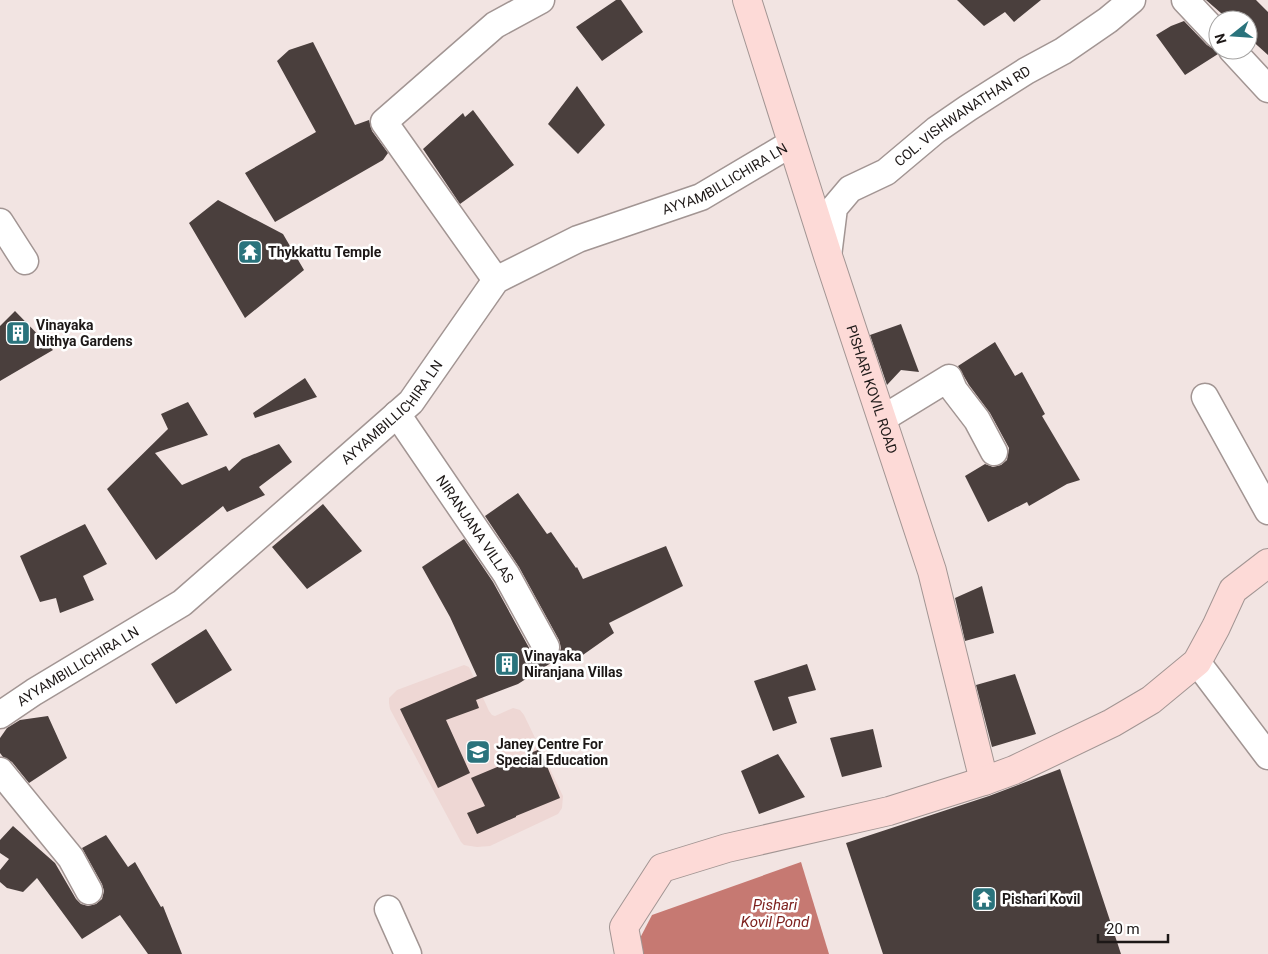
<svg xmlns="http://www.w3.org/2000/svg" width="1268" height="954" viewBox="0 0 1268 954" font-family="Roboto,sans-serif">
	<rect width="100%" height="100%" fill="#f2e4e2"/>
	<!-- built -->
	<path fill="#eed7d4" d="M464,665L469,667L489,711L492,715L495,716L513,708L520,710L524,715L563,796L562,808L558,814L490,846L477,847L464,845L461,842L390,709L389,703V698L397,690Z"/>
	<!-- water -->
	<path fill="#c67972" d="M801,862L829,954H640L638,942L652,915Z"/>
	<!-- building -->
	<path fill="#4a3f3d" d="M616,0H621L643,32L602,61L576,27Z
		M957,0H1041L1014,22L1005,12L984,26Z
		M1206,0H1256L1268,12V55L1248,37V20H1229Z
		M1184,21L1207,45L1216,50L1218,54L1185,75L1156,35L1171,26Z
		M313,42L355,125L369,120L372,131L388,153L383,160L275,222L245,173L316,132L277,61L289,50Z
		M577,86L605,125L578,154L548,124Z
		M473,110L514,165L460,204L423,149L463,113L465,117Z
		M218,200L283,234L304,270L245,318L189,223Z
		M15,311L53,350L0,381V326Z
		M901,324L919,372L901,370L887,385L870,335Z
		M995,342L1015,376L1022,372L1045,414L1042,416L1080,480L1067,484L1029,506L1027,502L988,522L965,476L985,464L993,467L1001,465L1007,460L1009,448L990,413L969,385L958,366Z
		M305,378L317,397L255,418L253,413Z
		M188,402L208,435L155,453L182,485L226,466L229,471L242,459L279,444L292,462L259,487L265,495L227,512L223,506L156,560L107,489L168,429L161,414Z
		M518,493L547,534L551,532L576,568L577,567L583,579L666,546L683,586L609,623L614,633L580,657L565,654L518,684L476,700L479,708L446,720L470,773L438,788L400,709L477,676L450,617L422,567L464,539L493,582L533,655L538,660L545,662L553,660L559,655L561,648L559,640L519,567L485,516Z
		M323,504L362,551L307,589L272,547Z
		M85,524L107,564L83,576L94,600L60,613L56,598L40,602L20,556Z
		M982,586L994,633L965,641L955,598Z
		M206,629L232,670L176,704L151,664Z
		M807,664L816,690L788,697L797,723L773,731L754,681Z
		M1015,674L1036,734L992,747L976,685Z
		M48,716L67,758L29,783L12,762L3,757L0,753V738L7,728L20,720Z
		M873,729L882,767L842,777L830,738Z
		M540,749L560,798L516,816V817L477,834L467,813L485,806L471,778Z
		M778,754L805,797L759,814L741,771Z
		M1060,769L1121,954H883L846,843L989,796Z
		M13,826L55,863L76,899L81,904L88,906L96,904L102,899L104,891L102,884L82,848L106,835L128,867L135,862L161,907L163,906L182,954H148L120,915L82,939L37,878L23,892L7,888L0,882V870L9,859L0,853V840Z"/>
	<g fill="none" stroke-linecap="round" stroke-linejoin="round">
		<defs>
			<g id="street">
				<path d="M1185,0L1218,35"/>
				<path d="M1232,50L1268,89"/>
				<path d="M0,222L25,261"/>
				<path id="s1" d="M828,256L834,208L850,189L886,172L936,130L968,108L1026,71L1063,51L1108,20L1132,0"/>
				<path d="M496,280L384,122L495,25L541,0"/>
				<path d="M1205,397L1268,511"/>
				<path id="s2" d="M397,414L506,574L546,647"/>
				<path d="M882,419L949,378L954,390L977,420L994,452"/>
				<path d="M1197,662L1268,756"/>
				<path id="s3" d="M0,715L34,692L182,603L303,497L411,402L496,280L578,239L701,197L792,143"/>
				<path d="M0,771L71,858L89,891"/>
				<path d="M388,909L408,954"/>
			</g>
			<g id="secondary">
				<path id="s4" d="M747,0L828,256L932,571L984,781"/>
				<path d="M629,954L624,927L662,868L727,848L889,811L984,781L1014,770L1112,723L1151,700L1197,662L1216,627L1233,590L1268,563"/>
			</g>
		</defs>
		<!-- street casing -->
		<use href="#street" stroke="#a29593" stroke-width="29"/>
		<!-- secondary casing -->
		<use href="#secondary" stroke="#a29593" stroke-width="30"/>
		<!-- street -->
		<use href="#street" stroke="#fff" stroke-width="26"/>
		<!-- secondary -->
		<use href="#secondary" stroke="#fddad7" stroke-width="28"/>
	</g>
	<!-- icons -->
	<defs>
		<symbol id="temple-square" viewBox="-11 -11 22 22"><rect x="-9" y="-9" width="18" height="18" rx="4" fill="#2a737c" stroke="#fff"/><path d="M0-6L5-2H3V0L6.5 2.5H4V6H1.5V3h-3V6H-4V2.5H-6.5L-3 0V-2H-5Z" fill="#fff"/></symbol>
		<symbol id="building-square" viewBox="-11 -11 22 22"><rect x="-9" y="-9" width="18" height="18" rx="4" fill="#2a737c" stroke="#fff"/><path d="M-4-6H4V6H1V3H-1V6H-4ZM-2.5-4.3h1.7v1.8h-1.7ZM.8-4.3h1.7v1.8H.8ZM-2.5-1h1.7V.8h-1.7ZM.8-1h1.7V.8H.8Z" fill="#fff"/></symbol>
		<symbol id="school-square" viewBox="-11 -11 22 22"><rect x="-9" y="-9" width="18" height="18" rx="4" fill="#2a737c" stroke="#fff"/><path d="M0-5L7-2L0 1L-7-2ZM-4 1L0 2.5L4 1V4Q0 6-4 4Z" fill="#fff"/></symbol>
	</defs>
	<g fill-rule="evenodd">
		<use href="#temple-square" x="236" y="238" width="28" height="28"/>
		<use href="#building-square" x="4" y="319" width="28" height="28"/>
		<use href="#building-square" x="493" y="650" width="28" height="28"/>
		<use href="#school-square" x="464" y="738" width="28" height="28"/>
		<use href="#temple-square" x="970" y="885" width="28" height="28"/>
	</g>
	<g text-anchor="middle" stroke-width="5" stroke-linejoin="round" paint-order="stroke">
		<!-- street labels -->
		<g font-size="14" fill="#1d1817" stroke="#fff">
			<text dy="5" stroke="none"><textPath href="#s1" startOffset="208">COL. VISHWANATHAN RD</textPath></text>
			<text dy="5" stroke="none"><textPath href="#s3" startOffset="918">AYYAMBILLICHIRA LN</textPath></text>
			<text dy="5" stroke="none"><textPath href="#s4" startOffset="409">PISHARI KOVIL ROAD</textPath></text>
			<text dy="5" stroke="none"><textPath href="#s3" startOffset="498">AYYAMBILLICHIRA LN</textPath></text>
			<text dy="5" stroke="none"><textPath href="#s2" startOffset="139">NIRANJANA VILLAS</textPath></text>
			<text dy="5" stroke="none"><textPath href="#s3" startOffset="92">AYYAMBILLICHIRA LN</textPath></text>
		</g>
		<!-- poi labels -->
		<g font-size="14" font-weight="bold" fill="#1d1817" stroke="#fff" text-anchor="start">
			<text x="268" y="257">Thykkattu Temple</text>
			<text x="36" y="330">Vinayaka<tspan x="36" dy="16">Nithya Gardens</tspan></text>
			<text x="524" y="661">Vinayaka<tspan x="524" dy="16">Niranjana Villas</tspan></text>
			<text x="496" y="749">Janey Centre For<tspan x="496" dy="16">Special Education</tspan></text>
			<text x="1002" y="904">Pishari Kovil</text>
		</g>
		<!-- water labels -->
		<g font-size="15" font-style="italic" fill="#7e221f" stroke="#fff">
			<text x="775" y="910">Pishari<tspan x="775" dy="17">Kovil Pond</tspan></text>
		</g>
	</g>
	<!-- north arrow -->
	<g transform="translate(1233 35) rotate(253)"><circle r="24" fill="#ffffff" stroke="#a5a3a2"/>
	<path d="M0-4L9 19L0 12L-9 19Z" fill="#2a737c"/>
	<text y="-8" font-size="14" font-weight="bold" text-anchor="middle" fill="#1d1817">N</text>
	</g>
	<!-- scale -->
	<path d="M1098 934v8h70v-8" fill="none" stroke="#1d1817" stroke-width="2.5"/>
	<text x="1106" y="934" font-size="15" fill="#1d1817" stroke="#ffffff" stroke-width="4" paint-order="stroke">20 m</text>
</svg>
